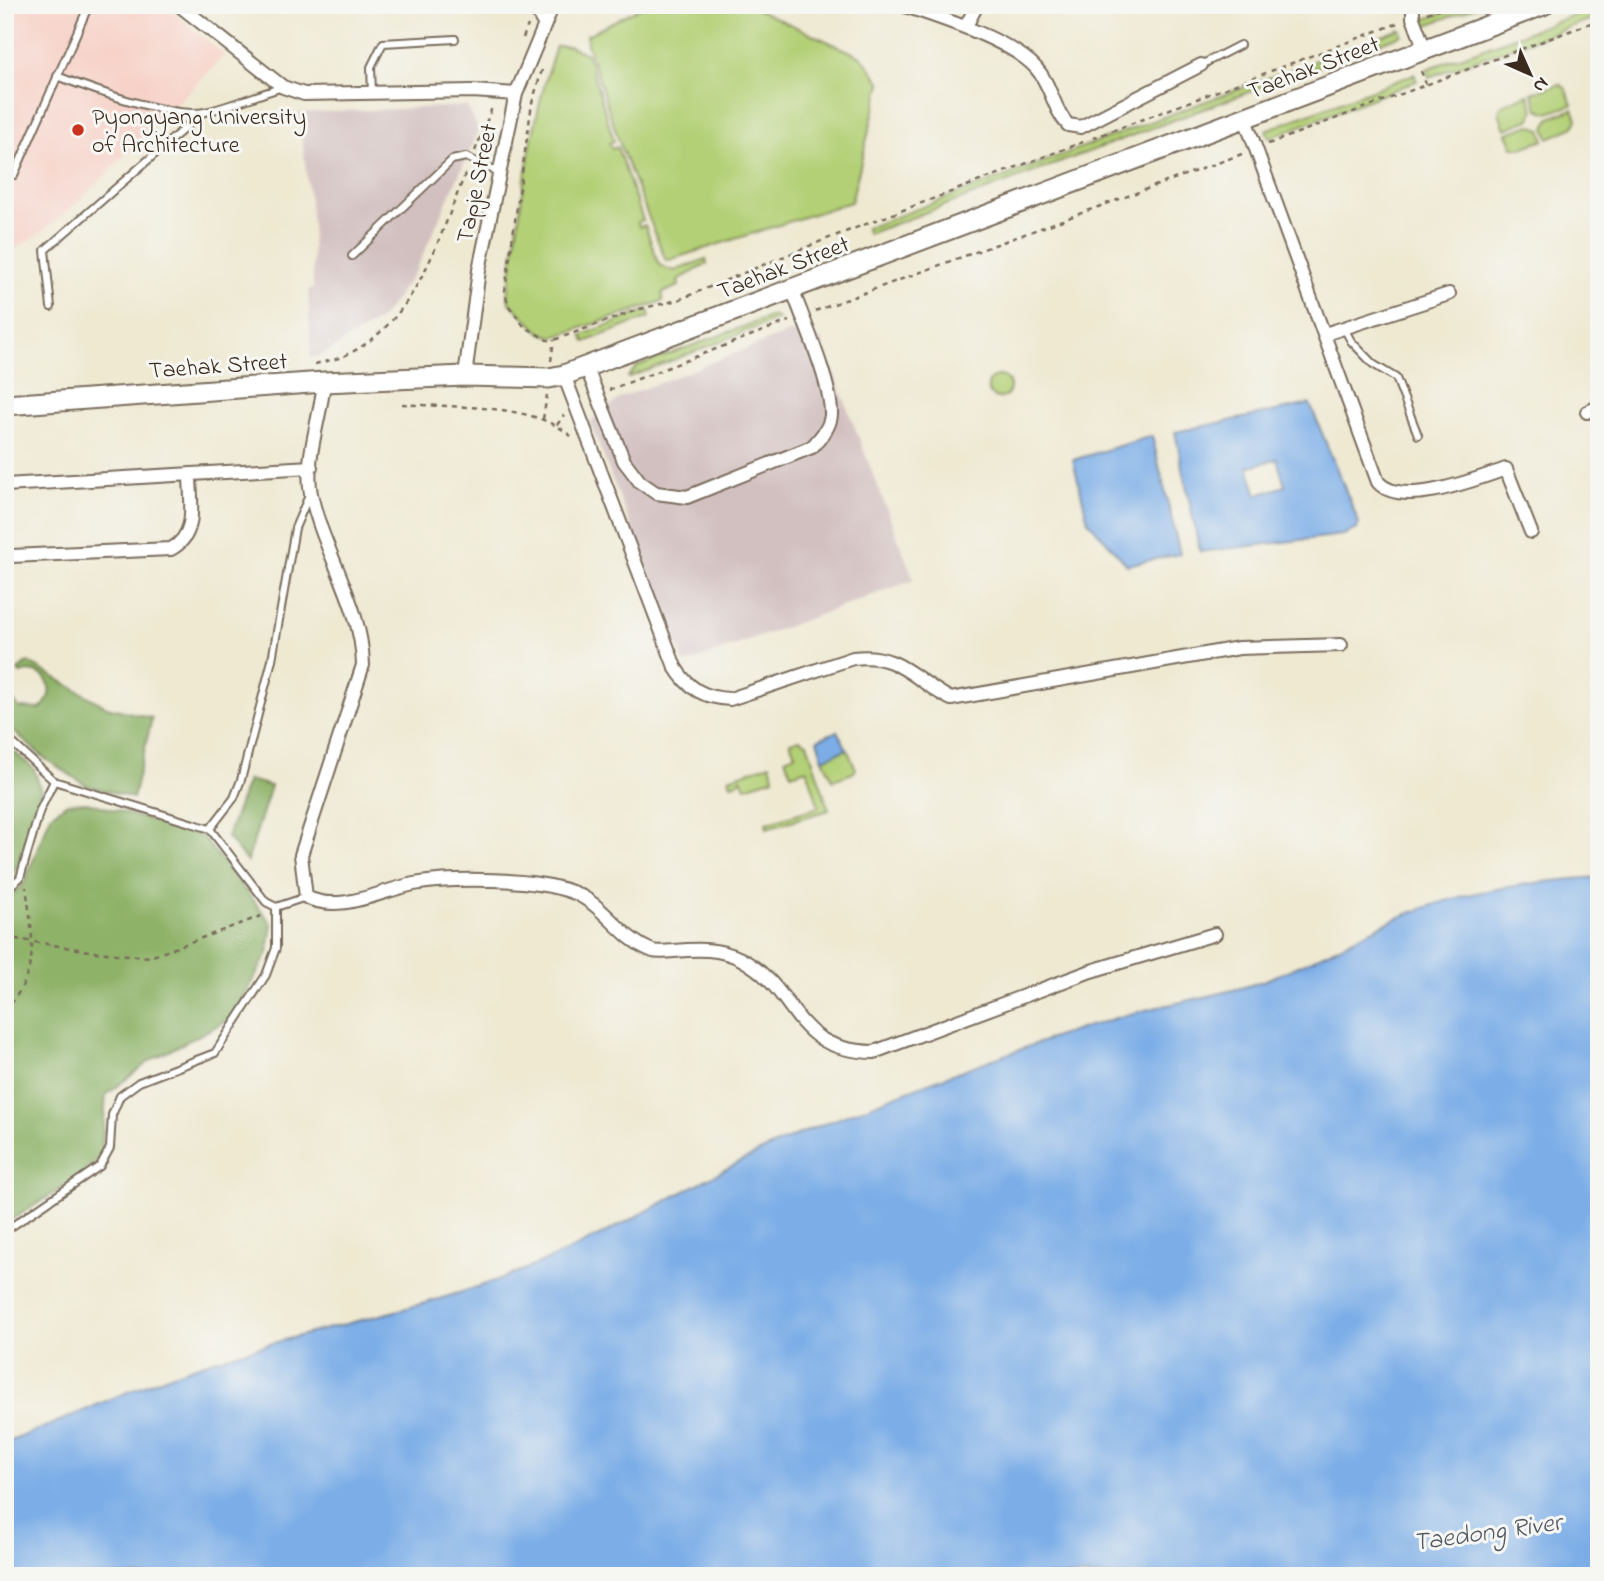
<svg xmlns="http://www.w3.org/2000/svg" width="1604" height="1581" viewBox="0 0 1604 1581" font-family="'Indie Flower',sans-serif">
	<rect width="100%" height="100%" fill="#f6f6f2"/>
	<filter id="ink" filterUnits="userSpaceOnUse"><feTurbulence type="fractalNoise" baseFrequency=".0143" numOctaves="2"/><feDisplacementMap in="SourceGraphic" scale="14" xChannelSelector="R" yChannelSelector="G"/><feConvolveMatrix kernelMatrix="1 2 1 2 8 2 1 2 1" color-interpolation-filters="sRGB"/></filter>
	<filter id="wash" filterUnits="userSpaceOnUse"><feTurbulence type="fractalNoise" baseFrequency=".00686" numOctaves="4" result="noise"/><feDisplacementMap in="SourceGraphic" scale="28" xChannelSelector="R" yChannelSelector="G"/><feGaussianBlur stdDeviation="1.57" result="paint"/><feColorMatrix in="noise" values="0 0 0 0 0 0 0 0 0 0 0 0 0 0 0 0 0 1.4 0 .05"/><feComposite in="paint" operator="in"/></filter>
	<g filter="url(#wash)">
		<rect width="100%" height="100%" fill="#efe9d2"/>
		<!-- built -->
		<path fill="#f7d1c7" d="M5,5H164L225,55L76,204L35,237L5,254Z"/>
		<!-- industrial -->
		<path fill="#d2bfc0" d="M467,106L477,126V135L416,270L382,318L325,354L311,358L308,290L313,288L312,219L299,113Z
			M793,331L821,340L914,580L685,664L590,422L620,398Z"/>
		<!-- green -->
		<path fill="#b3d076" stroke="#777d4a" stroke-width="2" d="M645,5H748L862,57L881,83L851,202L666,261L622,150L587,44V35Z
			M1464,5H1481L1422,27L1420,21Z
			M1588,10L1592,19L1429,77L1427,69Z
			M1400,29L1402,35L868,234L866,228Z
			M556,46H569L587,54L614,141L609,143L612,149L617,147L643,220L638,222L639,227L645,225L659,265L674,271L706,259L707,264L678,280L679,286L662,293L663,301L554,337L541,333L509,302L508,296C520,211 529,127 556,46Z
			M1414,74L1417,81L1269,138L1266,130Z
			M1560,84L1566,89L1572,105L1548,113L1538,109L1532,93Z
			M1528,94L1534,111L1529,120L1505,129L1499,113L1502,105Z
			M1573,109L1577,119L1574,127L1549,138L1545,128L1550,118Z
			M1531,125L1541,130L1544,140L1521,148L1513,147L1507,133Z
			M648,310L650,317L585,342L582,335Z
			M772,316L778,319L627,378L637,366Z
			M988 387a11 11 0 1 1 22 0a11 11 0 1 1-22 0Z
			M799,739L807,743L829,810L767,828L766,823L819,807L807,769L791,774L785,758L795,754L790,742Z
			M847,749L856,769L853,773L833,780L823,759Z
			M770,764L774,778L745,787L741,778L739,782L731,784L729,778Z"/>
		<!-- forest -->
		<path fill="#8eb267" stroke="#646e42" stroke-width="2" d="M28,662L107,707L152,718L133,798L86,785L44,758L5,724V681L13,675L11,697L19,708L40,709C60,692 46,664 20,673L18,670Z
			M5,744L34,769L41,791L14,876L5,883Z
			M248,780L271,786L247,862L227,837Z
			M87,802L201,835L272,924L268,953L232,1018L151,1060L106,1095L101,1155L81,1176L5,1224V900L24,884L51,815L67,803Z"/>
		<!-- water -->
		<path fill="#7cade7" stroke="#5c6c82" stroke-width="2" fill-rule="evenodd" d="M1310,404L1359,523L1357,529L1343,535L1200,552L1175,432ZM1277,459L1285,486L1257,495L1248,467Z
			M1152,436L1180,554L1127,565L1088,521L1073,460Z
			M837,731L847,749L823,759L817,740Z
			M1599,877V1576H5V1443C74,1417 141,1383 211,1361C317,1327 427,1310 531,1267C628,1228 716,1167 814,1128C914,1088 1016,1048 1119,1017C1165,1003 1214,998 1260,982C1306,965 1347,941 1391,921C1457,891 1528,882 1599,877Z"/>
	</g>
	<g filter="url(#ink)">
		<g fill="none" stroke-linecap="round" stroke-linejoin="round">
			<defs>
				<path id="service" d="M194,5L196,17
					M530,5L543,28
					M1201,65L1240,45
					M57,76C88,88 173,119 205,112C231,106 257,95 283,87
					M372,93L371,67L383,43L455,39
					M5,173L14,175L89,5
					M352,256L452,160L466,157L498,172
					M51,307L45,250L202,113
					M1344,328L1351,341L1373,364L1396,378L1418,435
					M5,736L54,781L210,829L266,902L276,907L306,897
					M210,829L234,798L241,780L272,660L295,528L310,493
					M5,890L20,878L40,810L54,781
					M5,1231L100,1166L110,1148L112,1115L120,1096L139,1082L215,1053L266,975L276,948V907"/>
				<path id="minor" d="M179,5L283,87L304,94L473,91L516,94
					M902,5C938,17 1011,40 1036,68C1051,84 1053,109 1068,125L1081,127L1201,65
					M1413,5V18L1425,50
					M966,26L977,5
					M1245,119L1378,482C1401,509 1476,479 1506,469L1531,532
					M1325,334L1449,294
					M587,369L624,461L640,482L656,493L687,497L812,447C820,438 830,428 831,415C832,385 803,319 792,289
					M564,375L675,667C688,689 705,698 730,699L853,658C899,652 914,680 951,699L1239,648L1341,645
					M465,376L479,270L516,94L553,5
					M324,382C321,417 304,460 311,494C323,552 362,605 363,665L301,855L306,897C340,914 379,891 414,884C452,877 536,878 572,892C605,904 621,940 653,951C659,953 668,951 674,951C697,949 720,948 741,959C802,992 788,1050 874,1052L1091,971L1215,934
					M1587,412L1599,407
					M5,485L311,467
					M11,556L171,549C199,534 190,502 190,474"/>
				<path id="primary" d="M5,405L324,382L465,376L549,378L564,375L1543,5"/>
			</defs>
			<!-- service casing -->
			<use href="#service" stroke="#7a6d5d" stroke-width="10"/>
			<!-- minor casing -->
			<use href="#minor" stroke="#7a6d5d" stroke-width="16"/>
			<!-- primary casing -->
			<use href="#primary" stroke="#7a6d5d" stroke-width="23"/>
			<!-- path -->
			<path stroke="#7a6d5d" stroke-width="2.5" stroke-dasharray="5 5" stroke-linecap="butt" d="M1427,13L1450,5
				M523,38L528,25
				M542,70L532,103L505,291L508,305L524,326L547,340H554L640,309L678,300L824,240L1083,142
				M1421,71L1426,84
				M1093,138L1401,22
				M1268,144L1599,20
				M475,151L493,105
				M815,311L1242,154
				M551,361L554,340
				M315,364C325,361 337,360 346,355C417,322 439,236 467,170
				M609,390L789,321
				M402,404C453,408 534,402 572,437
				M543,419L547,395
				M557,425L564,415
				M5,937L95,952L150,957L264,915
				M5,1012C41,967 33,940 26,887"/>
			<!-- service -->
			<use href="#service" stroke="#fff" stroke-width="6"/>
			<!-- minor -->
			<use href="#minor" stroke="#fff" stroke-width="12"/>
			<!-- primary -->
			<use href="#primary" stroke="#fff" stroke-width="19"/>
		</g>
	</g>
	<!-- markers -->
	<circle fill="#c8321e" stroke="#f6f6f2" stroke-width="2.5" cx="78" cy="130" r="7"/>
	<g text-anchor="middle" stroke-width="6" stroke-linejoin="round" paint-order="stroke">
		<!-- street labels -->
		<g font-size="24" fill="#3b2a1e" stroke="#f6f6f2">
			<text transform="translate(1313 67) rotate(-21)" y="8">Taehak Street</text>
			<text transform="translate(476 183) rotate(-78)" y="8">Tapje Street</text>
			<text transform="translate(783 267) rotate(-21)" y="8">Taehak Street</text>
			<text transform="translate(218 365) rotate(-4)" y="8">Taehak Street</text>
		</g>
		<!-- poi labels -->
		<g font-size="24" fill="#3b2a1e" stroke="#f6f6f2" text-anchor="start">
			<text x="92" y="124">Pyongyang University<tspan x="92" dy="28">of Architecture</tspan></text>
		</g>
		<!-- water labels -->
		<g font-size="26" font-style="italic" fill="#525864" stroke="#f6f6f2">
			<text transform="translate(1487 1531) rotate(-8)" y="9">Taedong River</text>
		</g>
	</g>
	<!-- margin -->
	<rect width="1604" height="1581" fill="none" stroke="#f6f6f2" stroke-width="28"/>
	<!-- north arrow -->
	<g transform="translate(1530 74) rotate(135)" stroke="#f6f6f2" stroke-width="5" paint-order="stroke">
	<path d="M0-5L12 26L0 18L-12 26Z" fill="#3b2a1e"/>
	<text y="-10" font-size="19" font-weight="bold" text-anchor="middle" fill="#3b2a1e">N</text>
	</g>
</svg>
